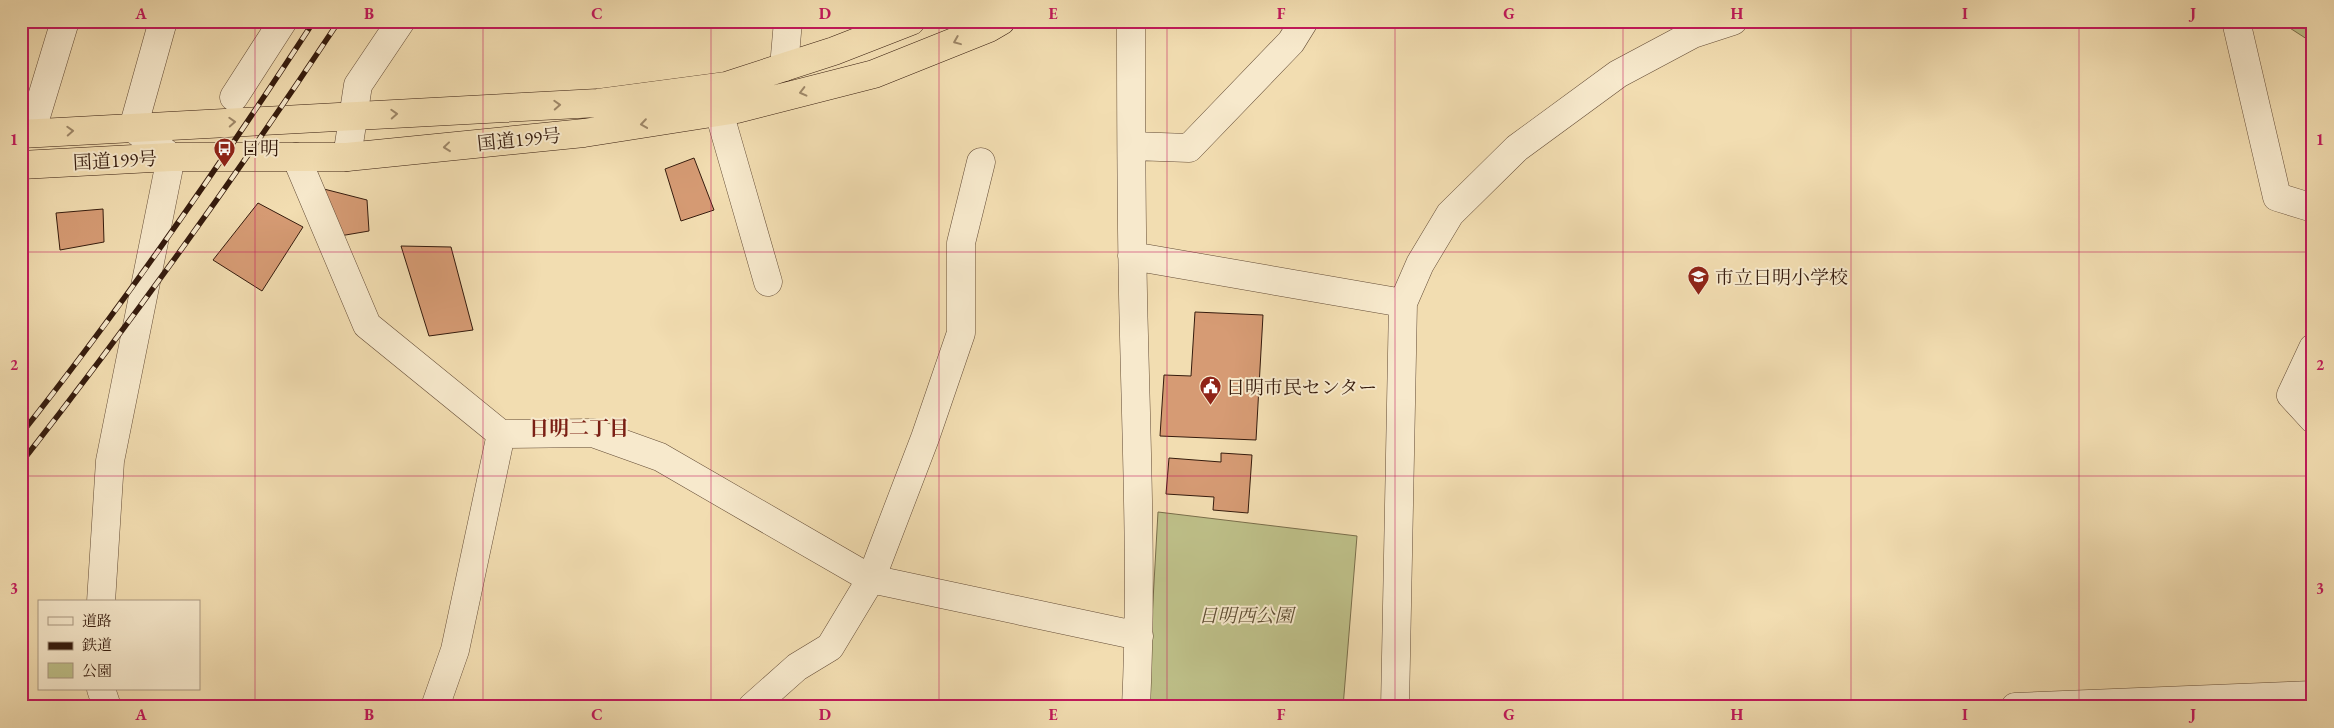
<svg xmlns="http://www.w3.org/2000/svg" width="2334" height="728" viewBox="0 0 2334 728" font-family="'EB Garamond','Noto Serif JP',serif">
	<rect width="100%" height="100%" fill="#f2ddb1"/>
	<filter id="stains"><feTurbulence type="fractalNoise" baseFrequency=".004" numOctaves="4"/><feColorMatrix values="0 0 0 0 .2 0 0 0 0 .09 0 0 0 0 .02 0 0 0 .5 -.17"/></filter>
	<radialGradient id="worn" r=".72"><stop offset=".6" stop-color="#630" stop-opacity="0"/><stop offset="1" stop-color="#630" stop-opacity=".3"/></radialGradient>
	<!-- green -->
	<path fill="#bec089" stroke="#7a6e4b" d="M2279,21H2313V43Z
		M1158,512L1357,536L1343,707H1147Z"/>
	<!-- building -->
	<path fill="#d69b74" stroke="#351b0d" d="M694,158L714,210L681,221L665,169Z
		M320,188L367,200L369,231L328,238Z
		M258,203L303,227L262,291L213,260Z
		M103,209L104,242L60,250L56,213Z
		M401,246L451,247L473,330L429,336Z
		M1195,312L1263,315L1256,440L1160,436L1164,375L1191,376Z
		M1221,453L1252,455L1248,513L1213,510L1214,497L1166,494L1169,458L1221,462Z"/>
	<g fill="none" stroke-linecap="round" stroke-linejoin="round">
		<defs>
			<path id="minor" d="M1131,21C1131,126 1131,231 1134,336C1137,459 1142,583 1136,707
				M2236,21L2277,197L2313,208
				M784,67L788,21
				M234,97L283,21
				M719,112L768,282
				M31,133L65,21
				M1132,146L1189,148L1291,42L1304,21
				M296,157L367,325L501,434L593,433L660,457L871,579L1139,636
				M347,157L358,85L401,21
				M1132,256L1403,303L1420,264L1450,214L1517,148L1618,74L1693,34L1733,21
				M2313,348L2291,395L2313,419
				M101,602L110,461L171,157L133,128L163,21
				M101,689L107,707
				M435,707L455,650L501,434
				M752,707L797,667L830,647L871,579L925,438L961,333V243L981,162
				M1395,707L1403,303
				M2015,707L2313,695"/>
			<path id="highway" d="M21,134L598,103L726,86L834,51L911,21
				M21,165L171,157H347L584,133L737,109L874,74L989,28L1001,21"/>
		</defs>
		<!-- minor casing -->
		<use href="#minor" stroke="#644c36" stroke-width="29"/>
		<!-- highway casing -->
		<use href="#highway" stroke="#351b0d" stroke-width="29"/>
		<!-- minor -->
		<use href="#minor" stroke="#f7e9cc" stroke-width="28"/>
		<!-- highway -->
		<use href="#highway" stroke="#f2ddb1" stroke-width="28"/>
		<defs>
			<path id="rail" d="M21,434C126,302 222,162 314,21
				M21,463C133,320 239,172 339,21"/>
		</defs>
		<!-- rail casing -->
		<use href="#rail" stroke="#351b0d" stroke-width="5.5"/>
		<!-- rail -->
		<use href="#rail" stroke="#f7e9cc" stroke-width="4" stroke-dasharray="11" stroke-linecap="butt"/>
	</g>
	<!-- one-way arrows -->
	<defs><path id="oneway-chevron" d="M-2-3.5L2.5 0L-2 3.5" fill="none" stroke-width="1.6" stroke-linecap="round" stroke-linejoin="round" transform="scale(1.25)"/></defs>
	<g stroke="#9d8667">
		<use href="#oneway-chevron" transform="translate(957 41) rotate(158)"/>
		<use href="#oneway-chevron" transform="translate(803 92) rotate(166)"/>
		<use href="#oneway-chevron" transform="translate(557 105) rotate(-3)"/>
		<use href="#oneway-chevron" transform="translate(394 114) rotate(-3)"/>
		<use href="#oneway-chevron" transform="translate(232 122) rotate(-3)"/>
		<use href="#oneway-chevron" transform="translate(644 124) rotate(172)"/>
		<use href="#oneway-chevron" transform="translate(70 131) rotate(-3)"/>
		<use href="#oneway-chevron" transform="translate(447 147) rotate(174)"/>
	</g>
	<!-- grid -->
	<path fill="none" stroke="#c2185b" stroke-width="1" stroke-opacity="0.55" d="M255,21V707M483,21V707M711,21V707M939,21V707M1167,21V707M1395,21V707M1623,21V707M1851,21V707M2079,21V707M21,252H2313M21,476H2313"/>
	<!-- icons -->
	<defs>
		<symbol id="bus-pin" viewBox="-11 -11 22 30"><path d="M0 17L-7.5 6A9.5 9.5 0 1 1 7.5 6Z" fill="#8f2418" stroke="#f7e9cc"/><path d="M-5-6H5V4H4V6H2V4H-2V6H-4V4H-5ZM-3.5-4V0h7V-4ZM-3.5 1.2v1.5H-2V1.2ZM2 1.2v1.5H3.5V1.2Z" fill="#fff"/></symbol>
		<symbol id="school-pin" viewBox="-11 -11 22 30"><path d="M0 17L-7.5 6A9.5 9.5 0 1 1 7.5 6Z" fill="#8f2418" stroke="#f7e9cc"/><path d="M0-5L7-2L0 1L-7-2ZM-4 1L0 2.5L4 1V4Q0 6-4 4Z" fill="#fff"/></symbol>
		<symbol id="civic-pin" viewBox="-11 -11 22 30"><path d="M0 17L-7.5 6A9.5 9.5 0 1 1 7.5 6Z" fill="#8f2418" stroke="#f7e9cc"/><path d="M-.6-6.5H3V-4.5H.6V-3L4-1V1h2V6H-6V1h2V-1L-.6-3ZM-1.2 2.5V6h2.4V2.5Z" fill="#fff"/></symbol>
	</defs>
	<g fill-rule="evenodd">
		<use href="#bus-pin" x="212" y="136" width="25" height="34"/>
		<use href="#school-pin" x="1686" y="264" width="25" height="34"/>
		<use href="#civic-pin" x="1198" y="374" width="25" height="34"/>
	</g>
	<g text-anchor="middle" stroke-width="4" stroke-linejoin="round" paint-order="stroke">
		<!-- street labels -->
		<g font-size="19" fill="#351b0d" stroke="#f7e9cc">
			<text transform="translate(519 139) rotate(-6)" y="7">国道199号</text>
			<text transform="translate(115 160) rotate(-3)" y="7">国道199号</text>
		</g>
		<!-- poi labels -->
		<g font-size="19" fill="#351b0d" stroke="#f7e9cc" text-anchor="start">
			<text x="241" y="155">日明</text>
			<text x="1715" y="284">市立日明小学校</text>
			<text x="1226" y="394">日明市民センター</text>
		</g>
		<!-- park labels -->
		<g font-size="19" font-style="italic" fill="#5e4d32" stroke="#f7e9cc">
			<text x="1246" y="622">日明西公園</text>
		</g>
		<!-- neighbourhood labels -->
		<g font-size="20" font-weight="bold" fill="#7a1f14" stroke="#f7e9cc">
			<text x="579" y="435">日明二丁目</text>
		</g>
	</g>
	<!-- margin -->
	<rect width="2334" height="728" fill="none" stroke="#f2ddb1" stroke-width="55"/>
	<!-- legend -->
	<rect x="38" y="600" width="162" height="90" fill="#f7e9cc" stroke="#a99780"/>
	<rect x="48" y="617" width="25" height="8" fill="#f7e9cc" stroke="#a99780"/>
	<text x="82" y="626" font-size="15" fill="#351b0d">道路</text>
	<rect x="48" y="642" width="25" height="8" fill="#351b0d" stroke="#a99780"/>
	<text x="82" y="650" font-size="15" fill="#351b0d">鉄道</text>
	<rect x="48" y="663" width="25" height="15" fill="#bec089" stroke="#a99780"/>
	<text x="82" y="676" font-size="15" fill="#351b0d">公園</text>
	<rect x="28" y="28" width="2278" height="672" fill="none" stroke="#c2185b" stroke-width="2"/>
	<g font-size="16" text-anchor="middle" font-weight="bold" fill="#c2185b">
		<text x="141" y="19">A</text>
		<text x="369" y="19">B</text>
		<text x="597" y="19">C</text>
		<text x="825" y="19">D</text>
		<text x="1053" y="19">E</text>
		<text x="1281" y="19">F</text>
		<text x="1509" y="19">G</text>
		<text x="1737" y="19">H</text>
		<text x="1965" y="19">I</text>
		<text x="2193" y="19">J</text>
		<text x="14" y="145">1</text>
		<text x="2320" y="145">1</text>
		<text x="14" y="370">2</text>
		<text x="2320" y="370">2</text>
		<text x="14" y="594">3</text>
		<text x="2320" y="594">3</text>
		<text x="141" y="720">A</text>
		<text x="369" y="720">B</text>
		<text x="597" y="720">C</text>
		<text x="825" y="720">D</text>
		<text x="1053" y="720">E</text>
		<text x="1281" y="720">F</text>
		<text x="1509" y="720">G</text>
		<text x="1737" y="720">H</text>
		<text x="1965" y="720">I</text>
		<text x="2193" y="720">J</text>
	</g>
	<rect width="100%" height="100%" filter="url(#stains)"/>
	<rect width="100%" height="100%" fill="url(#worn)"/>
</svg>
